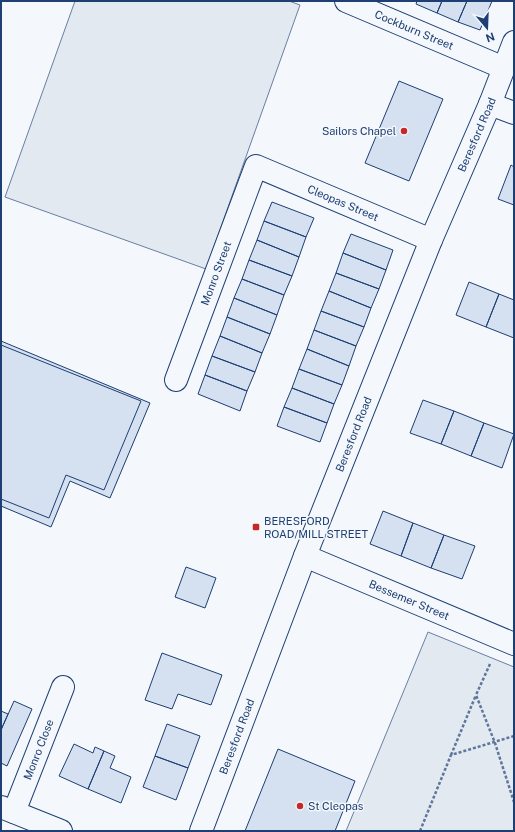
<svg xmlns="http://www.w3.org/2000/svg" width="515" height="832" viewBox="0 0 515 832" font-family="'Public Sans',sans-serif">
	<rect width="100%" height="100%" fill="#f4f7fb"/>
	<!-- green -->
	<path fill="#e3e9f0" stroke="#687fa3" d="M75,1H289L300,5L206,269L5,197Z
		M428,632L514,667V831H346Z"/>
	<!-- building -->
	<path fill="#d5e0f0" stroke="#1d3f73" d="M417,1H442L437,13L416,4Z
		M442,1H467L458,22L437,13Z
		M467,1H492L480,30L458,22Z
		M399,81L443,99L409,181L365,163Z
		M511,165L514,167V205L498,199Z
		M272,202L314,218L306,237L264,221Z
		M264,221L306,237L299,257L257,240Z
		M351,234L393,250L386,270L343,253Z
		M257,240L299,257L292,276L249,260Z
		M343,253L386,270L379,289L336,273Z
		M249,260L292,276L284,295L242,279Z
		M336,273L379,289L371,308L329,291Z
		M242,279L284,295L277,315L234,298Z
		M469,282L499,294L486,327L456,315Z
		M329,291L371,308L364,327L321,311Z
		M499,294L514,300V338L486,327Z
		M234,298L277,315L270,334L227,317Z
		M321,311L364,327L356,346L314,330Z
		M227,317L270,334L262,353L220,336Z
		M314,330L356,346L349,366L307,349Z
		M220,336L262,353L255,372L212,356Z
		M1,341L150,403L110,498L70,481L51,527L1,506Z
		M1,345L141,401L104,490L66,475L49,518L1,499Z
		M307,349L349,366L342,385L299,369Z
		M212,356L255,372L247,391L205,375Z
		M299,369L342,385L334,404L292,388Z
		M205,375L247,391L240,411L198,394Z
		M292,388L334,404L327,423L284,407Z
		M423,400L454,411L441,444L410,433Z
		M284,407L327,423L320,442L277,426Z
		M454,411L484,423L471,456L441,444Z
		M484,423L514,434L502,468L471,456Z
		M383,511L413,523L401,556L370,544Z
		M413,523L444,535L431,568L401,556Z
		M444,535L475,546L462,579L431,568Z
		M186,567L216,578L205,608L175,597Z
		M162,653L222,675L211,705L178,694L172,709L145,700Z
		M14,701L32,709L7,766L1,763V730Z
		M1,711L8,714L1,730Z
		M167,724L200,736L188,768L155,756Z
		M74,744L93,753L95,747L104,751L88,789L59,776Z
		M278,749L355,781L335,831H245Z
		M104,751L115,756L110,768L131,777L121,803L88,789Z
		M155,756L188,768L176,800L143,787Z"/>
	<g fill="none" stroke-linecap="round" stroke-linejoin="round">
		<defs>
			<g id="street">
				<path id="s1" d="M346,1L504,68"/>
				<path d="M490,104L514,113"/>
				<path id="s2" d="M176,380L256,166L431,240"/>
				<path id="s3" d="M305,556L514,644"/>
				<path d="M1,807L61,831"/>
				<path id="s4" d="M14,812L63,687"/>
				<path id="s5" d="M201,831L305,556L431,240L490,104L514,42"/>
			</g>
		</defs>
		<!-- street casing -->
		<use href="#street" stroke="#1d3f73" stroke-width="24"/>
		<!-- path -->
		<path stroke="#5e769c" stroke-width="2.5" stroke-dasharray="3 2" stroke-linecap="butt" d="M490,664L476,695L495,743L514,802
			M451,755L476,695
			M420,831L451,755L514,736"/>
		<!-- street -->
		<use href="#street" stroke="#f4f7fb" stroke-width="22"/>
	</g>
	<!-- markers -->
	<g fill="#c62828" stroke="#f4f7fb" stroke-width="1.5">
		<circle cx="404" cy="131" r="4"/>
		<rect x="252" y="523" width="8" height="8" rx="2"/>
		<circle cx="300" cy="806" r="4"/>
	</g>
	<g text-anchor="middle" stroke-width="3" stroke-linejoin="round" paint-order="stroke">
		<!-- street labels -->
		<g font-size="11" fill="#1d3f73" stroke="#f4f7fb">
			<text dy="4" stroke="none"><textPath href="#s1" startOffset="74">Cockburn Street</textPath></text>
			<text dy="4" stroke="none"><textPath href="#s5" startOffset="749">Beresford Road</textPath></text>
			<text dy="4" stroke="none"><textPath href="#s2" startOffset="323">Cleopas Street</textPath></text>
			<text dy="4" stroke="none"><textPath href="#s2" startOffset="114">Monro Street</textPath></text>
			<text dy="4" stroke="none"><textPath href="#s5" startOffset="425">Beresford Road</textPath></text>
			<text dy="4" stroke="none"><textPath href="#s3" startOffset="113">Bessemer Street</textPath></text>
			<text dy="4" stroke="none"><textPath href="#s5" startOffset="101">Beresford Road</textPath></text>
			<text dy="4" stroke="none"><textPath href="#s4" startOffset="67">Monro Close</textPath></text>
		</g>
		<!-- poi labels -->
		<g font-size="11" fill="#1d3f73" stroke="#f4f7fb" text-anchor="start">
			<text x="396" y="135" text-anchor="end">Sailors Chapel</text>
			<text x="264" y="525">BERESFORD<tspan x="264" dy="13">ROAD/MILL STREET</tspan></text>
			<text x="308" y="810">St Cleopas</text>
		</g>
	</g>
	<!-- border -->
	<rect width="515" height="832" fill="none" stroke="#1d3f73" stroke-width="4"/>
	<!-- north arrow -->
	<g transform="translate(487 28) rotate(161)" stroke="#f4f7fb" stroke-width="3" paint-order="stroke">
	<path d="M0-3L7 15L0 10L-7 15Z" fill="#1d3f73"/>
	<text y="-6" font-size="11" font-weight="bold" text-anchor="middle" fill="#1d3f73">N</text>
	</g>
</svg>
